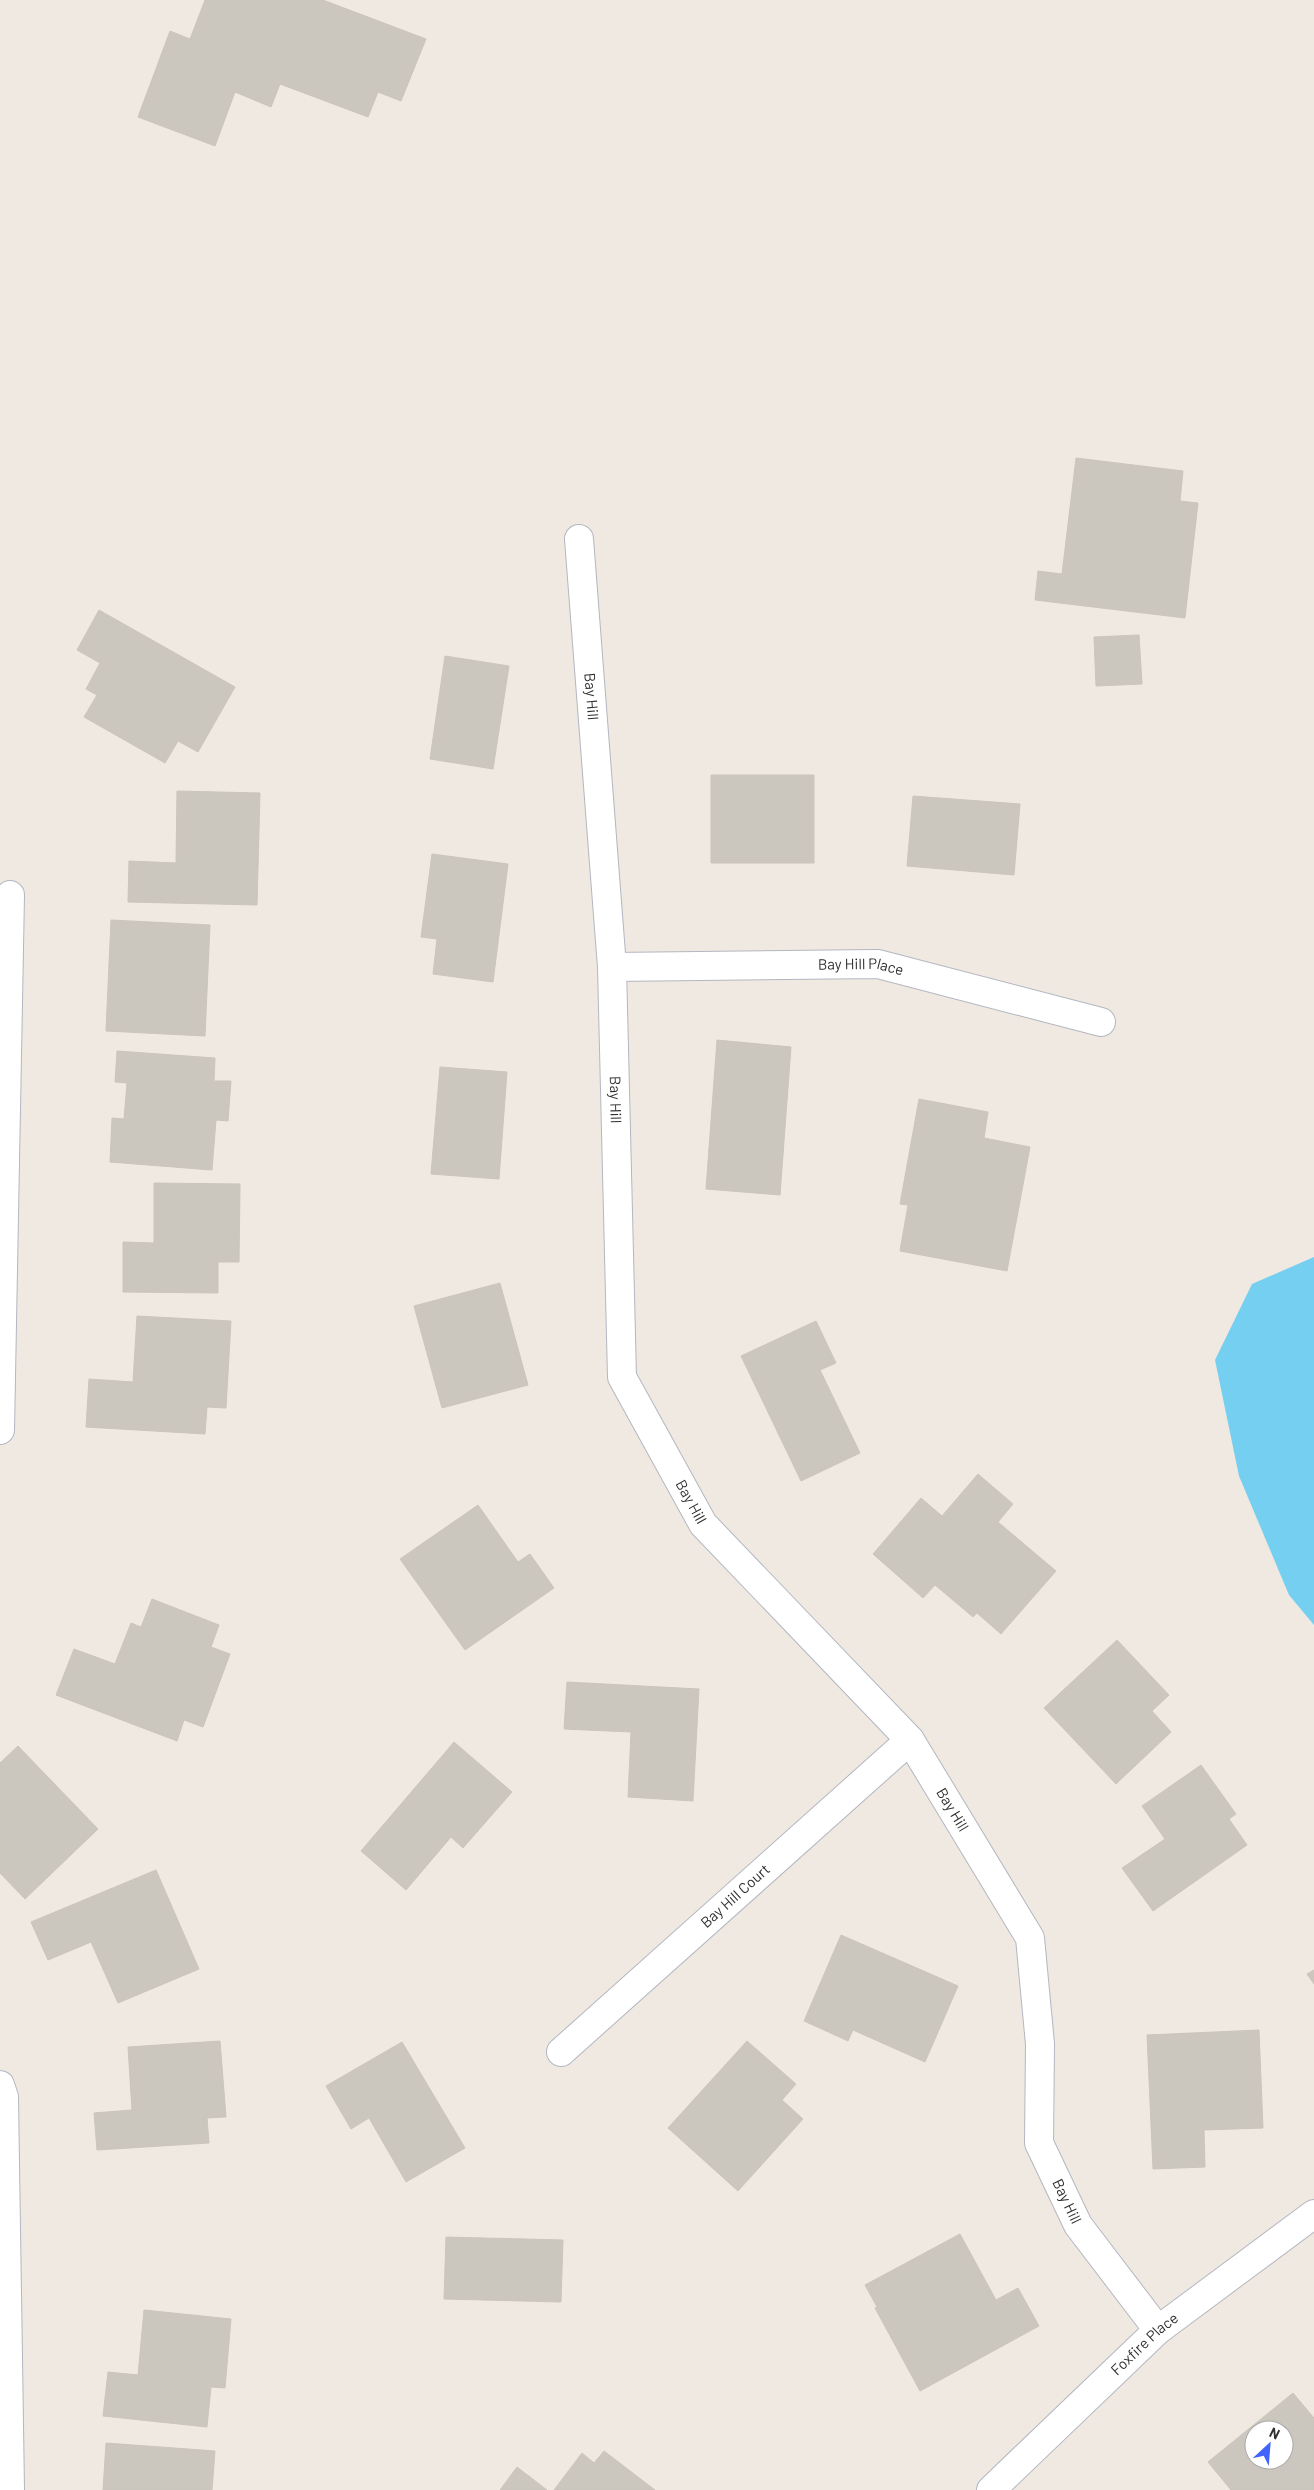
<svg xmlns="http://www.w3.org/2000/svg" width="1314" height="2490" viewBox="0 0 1314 2490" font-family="Barlow,sans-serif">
	<rect width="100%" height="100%" fill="#efe9e1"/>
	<!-- water -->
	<path fill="#75cff0" d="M1314,1257V1625L1289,1595L1239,1476L1215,1360L1252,1284Z"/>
	<!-- building -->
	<path fill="#cbc7bf" stroke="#cbc5ba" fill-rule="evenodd" d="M205,0H323L426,39L401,101L378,92L368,117L280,84L271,107L235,92L215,146L138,117L170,31L190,39Z
		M1076,458L1183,471L1180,501L1198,503L1185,618L1035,600L1038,571L1062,574Z
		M99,610L235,687L198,752L178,741L165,763L84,717L97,695L86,689L100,663L77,650Z
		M1139,635L1142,684L1096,686L1094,637Z
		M445,656L509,666L493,769L430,759Z
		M711,775H814V863H711Z
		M177,791L260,793L257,905L128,902L129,861L176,863Z
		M913,796L1020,804L1014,875L907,866Z
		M432,854L508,864L493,982L433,974L437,939L421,937Z
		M111,920L210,925L205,1036L106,1031Z
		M717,1040L791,1047L780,1195L706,1189Z
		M117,1051L215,1058L214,1081H231L228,1121L216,1120L212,1170L110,1162L112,1118L124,1119L127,1083L115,1082Z
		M440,1067L507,1072L499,1179L431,1174Z
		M919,1099L988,1112L984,1138L1030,1147L1007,1271L900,1251L908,1205L900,1204Z
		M154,1183L240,1184L239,1262H218V1293L123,1292V1242L154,1243Z
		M500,1283L528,1385L442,1408L414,1306Z
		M137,1316L231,1321L226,1408L207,1407L205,1434L86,1427L89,1379L133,1382Z
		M816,1321L836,1363L820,1370L860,1453L801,1481L741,1356Z
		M978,1474L1013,1504L998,1522L1056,1571L1001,1634L977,1613L973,1617L935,1585L923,1598L873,1554L921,1498L942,1516Z
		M478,1505L518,1562L530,1554L554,1588L465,1650L400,1559Z
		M152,1599L219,1625L211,1647L230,1654L203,1727L184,1720L177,1741L56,1695L74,1649L115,1664L131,1623L141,1627Z
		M1117,1640L1169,1695L1152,1711L1171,1732L1116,1784L1044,1708Z
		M567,1682L699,1689L693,1801L628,1797L631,1732L564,1729Z
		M454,1742L512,1792L463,1848L451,1837L406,1890L361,1851Z
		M18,1746L98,1829L25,1899L0,1873V1763Z
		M1201,1765L1236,1814L1229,1819L1247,1845L1153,1911L1122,1868L1165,1839L1142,1806Z
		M156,1870L199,1969L118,2003L91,1942L48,1960L31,1922Z
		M841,1935L958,1986L925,2062L853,2030L848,2041L804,2021Z
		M1314,1970V1984L1307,1974Z
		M1259,2030L1263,2128L1204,2130L1205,2167L1153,2169L1147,2035Z
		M220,2041L226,2117L207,2118L209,2143L97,2150L94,2113L132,2110L128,2047Z
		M747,2041L796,2084L782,2100L803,2119L738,2191L668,2128Z
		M402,2042L465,2148L406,2182L369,2118L351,2129L326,2086Z
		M960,2234L996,2300L1018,2288L1039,2326L920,2391L875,2308L877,2307L865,2285Z
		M446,2237L563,2240L561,2302L444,2299Z
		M144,2310L231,2319L225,2388L211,2387L207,2427L103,2416L108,2372L138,2375Z
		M1293,2393L1314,2418V2490H1231L1208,2462ZM1254,2430H1284V2460H1254Z
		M106,2443L215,2451L212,2490H103Z
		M604,2451L655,2490H554L582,2453L594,2463Z
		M517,2467L547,2490H500Z"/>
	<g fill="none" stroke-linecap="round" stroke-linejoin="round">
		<defs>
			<g id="street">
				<path id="s1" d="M579,539L612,967L622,1377L703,1524L910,1740L1030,1938L1040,2044L1039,2143L1078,2225L1158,2330"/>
				<path id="s2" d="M612,967L878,964L1101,1022"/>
				<path d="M0,1430L10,895"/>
				<path id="s3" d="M561,2052L910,1740"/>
				<path d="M0,2085L4,2097L10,2490"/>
				<path id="s4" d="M991,2490L1158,2330L1314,2214"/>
			</g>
		</defs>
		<!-- street casing -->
		<use href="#street" stroke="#b4b7c1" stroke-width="30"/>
		<!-- street -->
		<use href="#street" stroke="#fff" stroke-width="28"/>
	</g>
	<g text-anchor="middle" stroke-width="5" stroke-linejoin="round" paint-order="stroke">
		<!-- street labels -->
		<g font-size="15" fill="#2e2e2e" stroke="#fff">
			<text dy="5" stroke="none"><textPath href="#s1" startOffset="158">Bay Hill</textPath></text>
			<text dy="5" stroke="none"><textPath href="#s2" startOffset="249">Bay Hill Place</textPath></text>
			<text dy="5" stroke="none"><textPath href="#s1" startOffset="562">Bay Hill</textPath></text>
			<text dy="5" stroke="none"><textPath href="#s1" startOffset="982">Bay Hill</textPath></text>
			<text dy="5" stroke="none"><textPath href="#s1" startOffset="1388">Bay Hill</textPath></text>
			<text dy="5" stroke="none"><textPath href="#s3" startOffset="234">Bay Hill Court</textPath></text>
			<text dy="5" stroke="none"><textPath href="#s1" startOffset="1808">Bay Hill</textPath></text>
			<text dy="5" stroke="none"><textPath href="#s4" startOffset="212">Foxfire Place</textPath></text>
		</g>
	</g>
	<!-- north arrow -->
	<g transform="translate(1269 2445) rotate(26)"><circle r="24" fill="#ffffff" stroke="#ababab"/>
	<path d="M0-4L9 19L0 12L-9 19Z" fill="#4264fb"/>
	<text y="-8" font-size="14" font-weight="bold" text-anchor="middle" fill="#2e2e2e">N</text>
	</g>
</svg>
